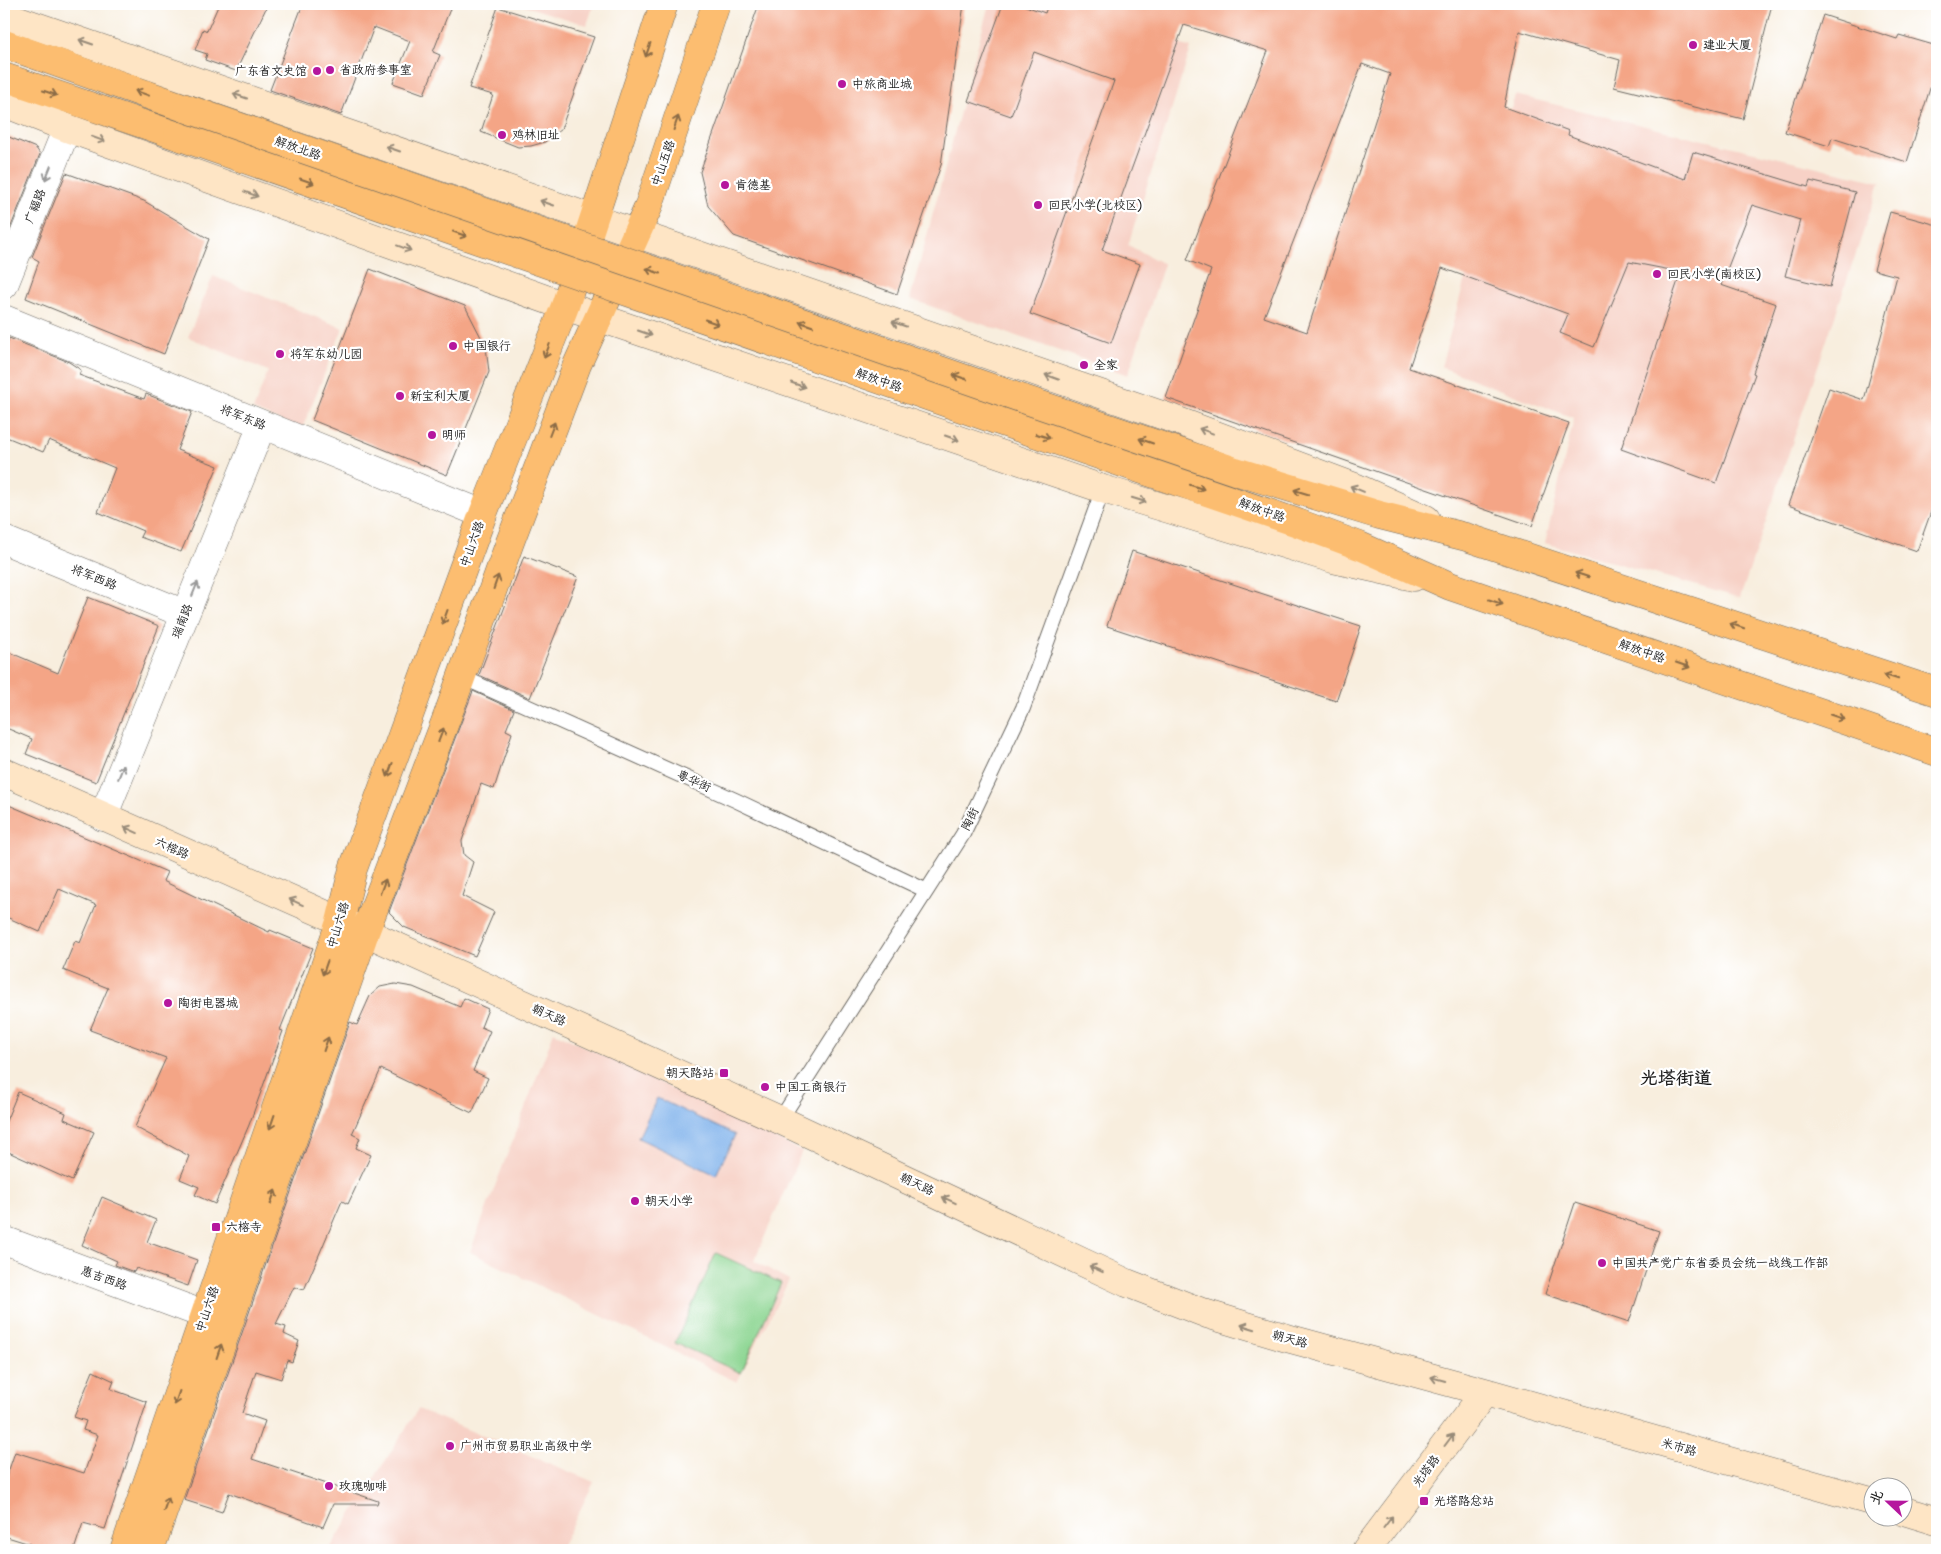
<svg xmlns="http://www.w3.org/2000/svg" width="1941" height="1554" viewBox="0 0 1941 1554" font-family="'Shantell Sans','LXGW WenKai TC',sans-serif">
	<rect width="100%" height="100%" fill="#fff"/>
	<filter id="ink" filterUnits="userSpaceOnUse"><feTurbulence type="fractalNoise" baseFrequency=".02" numOctaves="2"/><feDisplacementMap in="SourceGraphic" scale="10" xChannelSelector="R" yChannelSelector="G"/><feConvolveMatrix kernelMatrix="1 2 1 2 8 2 1 2 1" color-interpolation-filters="sRGB"/></filter>
	<filter id="wash" filterUnits="userSpaceOnUse"><feTurbulence type="fractalNoise" baseFrequency=".0096" numOctaves="4" result="noise"/><feDisplacementMap in="SourceGraphic" scale="20" xChannelSelector="R" yChannelSelector="G"/><feGaussianBlur stdDeviation="1.12" result="paint"/><feColorMatrix in="noise" values="0 0 0 0 0 0 0 0 0 0 0 0 0 0 0 0 0 1.4 0 .05"/><feComposite in="paint" operator="in"/></filter>
	<g filter="url(#wash)">
		<rect width="100%" height="100%" fill="#f8eede"/>
		<!-- built -->
		<path fill="#f7d1c6" d="M518,4H594L587,25Z
			M989,4H1062L1191,48L1128,245L1164,264L1128,375L910,299Z
			M1515,95L1880,182L1740,598L1545,543L1574,418L1441,367Z
			M213,276L343,328L302,429L253,410L268,371L188,337Z
			M554,1032L802,1151L754,1261L789,1280L737,1382L470,1252Z
			M418,1409L594,1482L560,1550H329Z"/>
		<!-- green -->
		<path fill="#8bd591" stroke="#547856" d="M716,1253L781,1283L741,1373L675,1343Z"/>
		<!-- water -->
		<path fill="#7eb1eb" stroke="#4d6684" d="M657,1098L735,1135L716,1175L638,1138Z"/>
		<g id="blocks">
			<!-- building -->
			<path fill="#f4a586" fill-rule="evenodd" d="M219,4H268L236,71L205,60L207,54L195,50L203,29L207,31Z
				M303,4H452L433,52L440,55L424,94L393,83L410,41L374,27L341,115L270,90Z
				M759,4H964L941,165L897,294L734,236L708,206L700,172Z
				M1003,4H1020L1045,13L1048,4H1772L1743,119L1614,87L1620,60L1519,31L1504,107L1569,131L1568,135L1685,179L1693,152L1808,187L1810,181L1855,192L1830,287L1785,276L1800,220L1752,205L1721,285L1776,304L1753,373L1755,374L1716,483L1621,449L1681,272L1629,262L1594,347L1560,333L1568,314L1442,268L1409,368L1569,423L1532,526L1166,398L1211,270L1187,260L1268,51L1184,25L1102,250L1140,264L1111,343L1030,314L1114,81L1034,52L1011,116L968,101ZM1362,64L1390,74L1307,332L1264,317Z
				M498,7L594,37L561,129L545,142L531,146L518,147L481,132L493,95L469,88Z
				M1823,15L1897,39L1899,35L1937,46V66L1907,162L1832,138L1829,146L1785,132Z
				M4,135L36,148L40,154L4,244Z
				M66,173L144,201L209,239L164,354L26,298L39,261L32,257Z
				M1890,212L1937,225V495L1917,551L1788,505L1829,388L1864,400L1897,276L1874,270Z
				M370,269L465,306L486,347L489,372L447,475L312,420Z
				M9,338L69,362L81,370L79,375L144,399L146,394L192,412L177,450L218,466L181,552L140,537L143,531L98,512L115,468L49,440L43,452L4,436V351Z
				M1132,551L1361,626L1336,701L1107,626Z
				M524,556L578,577L530,698L479,675Z
				M88,597L159,626L96,782L26,754L32,739L4,727V650L58,673Z
				M473,691L514,710L506,730L512,733L494,789L481,784L462,841L464,855L473,862L462,896L494,912L475,956L404,927L389,912Z
				M4,803L167,872L163,881L269,932L270,930L313,948L280,1030L283,1031L249,1125L215,1204L195,1195L199,1187L180,1179L189,1156L135,1127L166,1058L90,1030L108,988L63,970L75,941L80,943L96,905L59,889L40,932L4,916Z
				M395,984L413,987L460,1007L464,998L488,1009L481,1027L490,1031L473,1071L488,1078L472,1113L381,1069L352,1134L360,1138L356,1148L371,1155L348,1204L342,1201L304,1290L294,1287L276,1324L286,1327L284,1334L299,1341L292,1362L287,1360L281,1379L256,1371L242,1413L265,1421L252,1459L378,1501L377,1504H333L323,1527L229,1493L222,1512L184,1500L350,1022L357,1025L370,996L380,987Z
				M18,1092L66,1113L64,1119L94,1132L72,1181L4,1150V1126Z
				M102,1197L156,1220L147,1242L197,1260L188,1286L136,1268L134,1272L115,1265L117,1261L82,1245Z
				M1575,1203L1659,1231L1629,1322L1545,1294Z
				M93,1371L114,1381L111,1389L147,1402L105,1529L83,1523L74,1550H28L30,1544L4,1536V1484L15,1452L84,1473L98,1435L83,1430L86,1421L74,1417Z"/>
		</g>
	</g>
	<g filter="url(#ink)">
		<use href="#blocks" fill-opacity="0" stroke="#696660" stroke-width="1"/>
		<g fill="none" stroke-linecap="round" stroke-linejoin="round">
			<defs>
				<path id="lane" d="M462,677L735,800L925,890
					M780,1120L963,834L1023,708L1103,489"/>
				<path id="street" d="M4,285L67,128
					M4,319L483,514
					M4,540L185,614
					M103,817L262,425
					M4,1240L205,1315"/>
				<path id="secondary" d="M4,15L1173,419L1355,487L1426,519
					M4,103L67,128L565,306L1103,489L1333,559L1414,577
					M4,772L365,932L780,1120L1127,1283L1207,1314L1287,1338L1485,1392L1874,1502
					M1904,1511L1937,1521
					M1366,1550L1485,1392"/>
				<path id="primary" d="M4,44L188,109
					M4,77L178,136
					M1006,393L1235,471L1379,515L1466,537L1937,692
					M996,420L1298,523L1360,546L1450,586L1937,752
					M124,1550L340,922L353,869L483,514L565,306L664,4
					M150,1550L365,932L447,717L510,542L577,365L648,208L716,4"/>
			</defs>
			<!-- lane casing -->
			<use href="#lane" stroke="#696660" stroke-width="16"/>
			<!-- street casing -->
			<use href="#street" stroke="#696660" stroke-width="29"/>
			<!-- secondary casing -->
			<use href="#secondary" stroke="#696660" stroke-width="29"/>
			<!-- primary casing -->
			<use href="#primary" stroke="#696660" stroke-width="29"/>
			<!-- lane -->
			<use href="#lane" stroke="#fff" stroke-width="14"/>
			<!-- street -->
			<use href="#street" stroke="#fff" stroke-width="28"/>
			<!-- secondary -->
			<use href="#secondary" stroke="#fee5c5" stroke-width="28"/>
			<!-- primary -->
			<use href="#primary" stroke="#fcbd6f" stroke-width="28"/>
			<defs>
				<path id="primary-bridge" d="M188,109L1006,393
					M178,136L996,420"/>
			</defs>
			<!-- primary-bridge casing -->
			<use href="#primary-bridge" stroke="#696660" stroke-width="29" stroke-linecap="butt"/>
			<!-- primary-bridge -->
			<use href="#primary-bridge" stroke="#fcbd6f" stroke-width="28"/>
		</g>
		<!-- one-way arrows -->
		<defs><path id="oneway-shaft" d="M-6 0H5M1.5-3L5.5 0L1.5 3" fill="none" stroke-width="1.6" stroke-linecap="round" stroke-linejoin="round" transform="scale(1.25)"/></defs>
		<g stroke="#988b79">
			<use href="#oneway-shaft" transform="translate(86 42) rotate(-161)"/>
			<use href="#oneway-shaft" transform="translate(240 96) rotate(-161)"/>
			<use href="#oneway-shaft" transform="translate(98 139) rotate(20)"/>
			<use href="#oneway-shaft" transform="translate(393 149) rotate(-161)"/>
			<use href="#oneway-shaft" transform="translate(251 194) rotate(20)"/>
			<use href="#oneway-shaft" transform="translate(547 203) rotate(-161)"/>
			<use href="#oneway-shaft" transform="translate(404 248) rotate(20)"/>
			<use href="#oneway-shaft" transform="translate(899 324) rotate(-161)"/>
			<use href="#oneway-shaft" transform="translate(645 333) rotate(19)"/>
			<use href="#oneway-shaft" transform="translate(1052 377) rotate(-160)"/>
			<use href="#oneway-shaft" transform="translate(798 385) rotate(19)"/>
			<use href="#oneway-shaft" transform="translate(1206 431) rotate(-160)"/>
			<use href="#oneway-shaft" transform="translate(952 438) rotate(19)"/>
			<use href="#oneway-shaft" transform="translate(1357 489) rotate(-157)"/>
			<use href="#oneway-shaft" transform="translate(1139 500) rotate(17)"/>
			<use href="#oneway-shaft" transform="translate(131 830) rotate(-156)"/>
			<use href="#oneway-shaft" transform="translate(296 902) rotate(-156)"/>
			<use href="#oneway-shaft" transform="translate(949 1200) rotate(-155)"/>
			<use href="#oneway-shaft" transform="translate(1096 1269) rotate(-155)"/>
			<use href="#oneway-shaft" transform="translate(1248 1327) rotate(-163)"/>
			<use href="#oneway-shaft" transform="translate(1438 1379) rotate(-165)"/>
			<use href="#oneway-shaft" transform="translate(1449 1440) rotate(-53)"/>
			<use href="#oneway-shaft" transform="translate(1388 1522) rotate(-53)"/>
		</g>
		<g stroke="#8c6c46">
			<use href="#oneway-shaft" transform="translate(648 50) rotate(109)"/>
			<use href="#oneway-shaft" transform="translate(50 93) rotate(19)"/>
			<use href="#oneway-shaft" transform="translate(142 93) rotate(-160)"/>
			<use href="#oneway-shaft" transform="translate(676 123) rotate(-71)"/>
			<use href="#oneway-shaft" transform="translate(307 181) rotate(19)"/>
			<use href="#oneway-shaft" transform="translate(460 234) rotate(19)"/>
			<use href="#oneway-shaft" transform="translate(653 271) rotate(-161)"/>
			<use href="#oneway-shaft" transform="translate(712 322) rotate(19)"/>
			<use href="#oneway-shaft" transform="translate(806 324) rotate(-161)"/>
			<use href="#oneway-shaft" transform="translate(547 351) rotate(111)"/>
			<use href="#oneway-shaft" transform="translate(960 377) rotate(-161)"/>
			<use href="#oneway-shaft" transform="translate(552 429) rotate(-69)"/>
			<use href="#oneway-shaft" transform="translate(1043 436) rotate(18)"/>
			<use href="#oneway-shaft" transform="translate(1146 441) rotate(-161)"/>
			<use href="#oneway-shaft" transform="translate(1197 487) rotate(18)"/>
			<use href="#oneway-shaft" transform="translate(1301 492) rotate(-163)"/>
			<use href="#oneway-shaft" transform="translate(1582 575) rotate(-162)"/>
			<use href="#oneway-shaft" transform="translate(496 582) rotate(-71)"/>
			<use href="#oneway-shaft" transform="translate(1496 602) rotate(19)"/>
			<use href="#oneway-shaft" transform="translate(445 617) rotate(110)"/>
			<use href="#oneway-shaft" transform="translate(1737 626) rotate(-162)"/>
			<use href="#oneway-shaft" transform="translate(1683 665) rotate(19)"/>
			<use href="#oneway-shaft" transform="translate(1891 677) rotate(-162)"/>
			<use href="#oneway-shaft" transform="translate(1837 717) rotate(19)"/>
			<use href="#oneway-shaft" transform="translate(441 735) rotate(-69)"/>
			<use href="#oneway-shaft" transform="translate(390 770) rotate(110)"/>
			<use href="#oneway-shaft" transform="translate(383 886) rotate(-69)"/>
			<use href="#oneway-shaft" transform="translate(325 968) rotate(109)"/>
			<use href="#oneway-shaft" transform="translate(326 1044) rotate(-71)"/>
			<use href="#oneway-shaft" transform="translate(272 1122) rotate(109)"/>
			<use href="#oneway-shaft" transform="translate(273 1197) rotate(-71)"/>
			<use href="#oneway-shaft" transform="translate(219 1351) rotate(-71)"/>
			<use href="#oneway-shaft" transform="translate(177 1398) rotate(109)"/>
			<use href="#oneway-shaft" transform="translate(166 1504) rotate(-71)"/>
		</g>
		<g stroke="#999">
			<use href="#oneway-shaft" transform="translate(48 173) rotate(112)"/>
			<use href="#oneway-shaft" transform="translate(195 589) rotate(-68)"/>
			<use href="#oneway-shaft" transform="translate(121 772) rotate(-68)"/>
		</g>
	</g>
	<!-- markers -->
	<g fill="#b5179e" stroke="#fff" stroke-width="2">
		<circle cx="1693" cy="45" r="5"/>
		<circle cx="330" cy="70" r="5"/>
		<circle cx="317" cy="71" r="5"/>
		<circle cx="842" cy="84" r="5"/>
		<circle cx="502" cy="135" r="5"/>
		<circle cx="725" cy="185" r="5"/>
		<circle cx="1038" cy="205" r="5"/>
		<circle cx="1657" cy="274" r="5"/>
		<circle cx="453" cy="346" r="5"/>
		<circle cx="280" cy="354" r="5"/>
		<circle cx="1084" cy="365" r="5"/>
		<circle cx="400" cy="396" r="5"/>
		<circle cx="432" cy="435" r="5"/>
		<circle cx="168" cy="1003" r="5"/>
		<rect x="719" y="1068" width="10" height="10" rx="2.5"/>
		<circle cx="765" cy="1087" r="5"/>
		<circle cx="635" cy="1201" r="5"/>
		<rect x="211" y="1222" width="10" height="10" rx="2.5"/>
		<circle cx="1602" cy="1263" r="5"/>
		<circle cx="450" cy="1446" r="5"/>
		<circle cx="329" cy="1486" r="5"/>
		<rect x="1419" y="1496" width="10" height="10" rx="2.5"/>
	</g>
	<g text-anchor="middle" stroke-width="4.5" stroke-linejoin="round" paint-order="stroke">
		<!-- poi labels -->
		<g font-size="12" fill="#1c1c1c" stroke="#fff" text-anchor="start">
			<text x="1703" y="49">建业大厦</text>
			<text x="340" y="74">省政府参事室</text>
			<text x="307" y="75" text-anchor="end">广东省文史馆</text>
			<text x="852" y="88">中旅商业城</text>
			<text x="512" y="139">鸡林旧址</text>
			<text x="735" y="189">肯德基</text>
			<text x="1048" y="209">回民小学(北校区)</text>
			<text x="1667" y="278">回民小学(南校区)</text>
			<text x="463" y="350">中国银行</text>
			<text x="290" y="358">将军东幼儿园</text>
			<text x="1094" y="369">全家</text>
			<text x="410" y="400">新宝利大厦</text>
			<text x="442" y="439">明师</text>
			<text x="178" y="1007">陶街电器城</text>
			<text x="714" y="1077" text-anchor="end">朝天路站</text>
			<text x="775" y="1091">中国工商银行</text>
			<text x="645" y="1205">朝天小学</text>
			<text x="226" y="1231">六榕寺</text>
			<text x="1612" y="1267">中国共产党广东省委员会统一战线工作部</text>
			<text x="460" y="1450">广州市贸易职业高级中学</text>
			<text x="339" y="1490">玫瑰咖啡</text>
			<text x="1434" y="1505">光塔路总站</text>
		</g>
		<!-- street labels -->
		<g font-size="12" fill="#1c1c1c" stroke="#fff">
			<text transform="translate(298 148) rotate(19)" y="4">解放北路</text>
			<text transform="translate(663 163) rotate(-71)" y="4">中山五路</text>
			<text transform="translate(35 206) rotate(-68)" y="4">广福路</text>
			<text transform="translate(879 380) rotate(19)" y="4">解放中路</text>
			<text transform="translate(243 417) rotate(22)" y="4">将军东路</text>
			<text transform="translate(1262 510) rotate(20)" y="4">解放中路</text>
			<text transform="translate(472 544) rotate(-70)" y="4">中山六路</text>
			<text transform="translate(94 577) rotate(22)" y="4">将军西路</text>
			<text transform="translate(182 621) rotate(-68)" y="4">瑞南路</text>
			<text transform="translate(1642 651) rotate(19)" y="4">解放中路</text>
			<text transform="translate(694 781) rotate(24)" y="4">粤华街</text>
			<text transform="translate(970 819) rotate(-64)" y="4">陶街</text>
			<text transform="translate(172 848) rotate(24)" y="4">六榕路</text>
			<text transform="translate(338 925) rotate(-73)" y="4">中山六路</text>
			<text transform="translate(549 1015) rotate(24)" y="4">朝天路</text>
			<text transform="translate(917 1184) rotate(25)" y="4">朝天路</text>
			<text transform="translate(104 1278) rotate(20)" y="4">惠吉西路</text>
			<text transform="translate(207 1309) rotate(-71)" y="4">中山六路</text>
			<text transform="translate(1290 1339) rotate(15)" y="4">朝天路</text>
			<text transform="translate(1679 1447) rotate(16)" y="4">米市路</text>
			<text transform="translate(1426 1471) rotate(-53)" y="4">光塔路</text>
		</g>
		<!-- district labels -->
		<g font-size="18" font-weight="bold" fill="#1c1c1c" stroke="#fff">
			<text x="1676" y="1084">光塔街道</text>
		</g>
	</g>
	<!-- margin -->
	<rect width="1941" height="1554" fill="none" stroke="#fff" stroke-width="20"/>
	<!-- north arrow -->
	<g transform="translate(1888 1502) rotate(292)"><circle r="24" fill="#ffffff" stroke="#a4a4a4"/>
	<path d="M0-4L9 19L0 12L-9 19Z" fill="#b5179e"/>
	<text y="-8" font-size="14" font-weight="bold" text-anchor="middle" fill="#1c1c1c">北</text>
	</g>
</svg>
